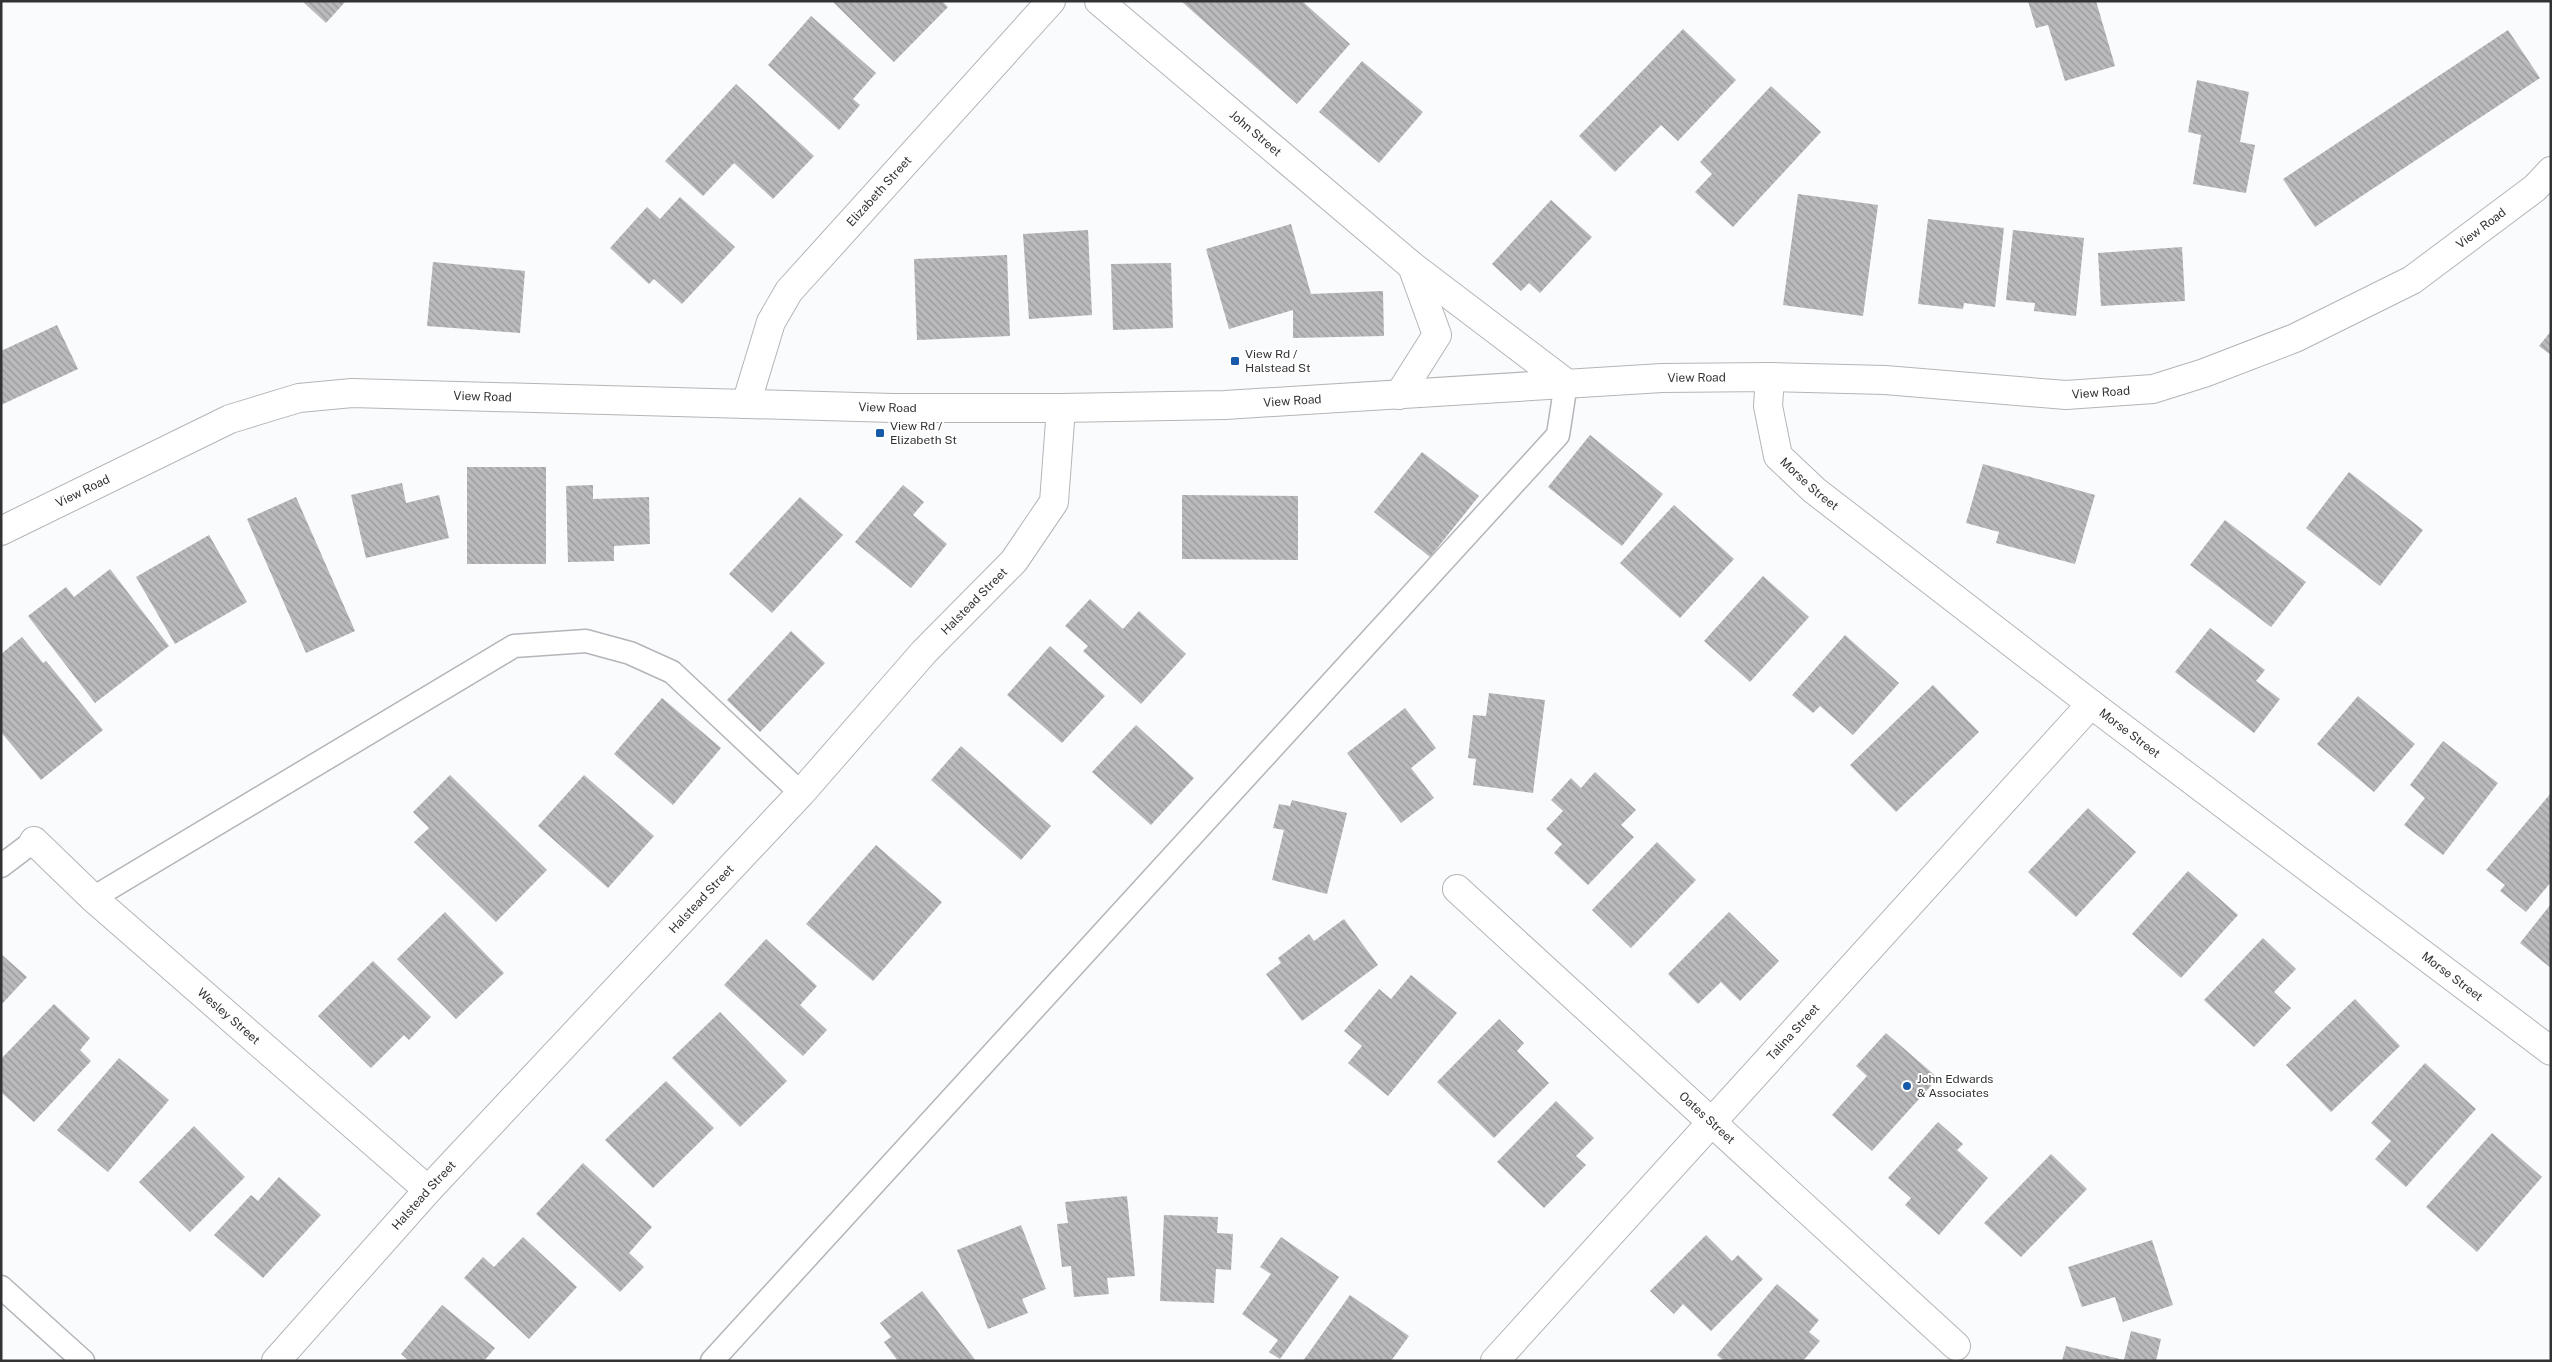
<svg xmlns="http://www.w3.org/2000/svg" width="2552" height="1362" viewBox="0 0 2552 1362" font-family="'Public Sans',sans-serif">
	<defs>
		<pattern id="building-back-hatch" width="6" height="6" patternUnits="userSpaceOnUse" patternTransform="scale(1.25)"><rect width="6" height="6" fill="#bab9bc"/><path d="M-1 5l2 2M0 0l6 6M5-1l2 2" fill="none" stroke="#989799"/></pattern>
	</defs>
	<rect width="100%" height="100%" fill="#f9fbfd"/>
	<!-- building -->
	<path fill="url(#building-back-hatch)" d="M302,1H346L326,23Z
		M832,1H942L948,7L894,62Z
		M1181,1H1302L1350,44L1297,104Z
		M2028,1H2096L2115,66L2065,81L2048,25L2036,28Z
		M811,16L876,73L853,99L860,105L839,130L768,65Z
		M1683,29L1736,80L1678,141L1661,125L1615,172L1579,136Z
		M2508,30L2540,78L2315,227L2283,179Z
		M1362,61L1423,112L1379,163L1319,112Z
		M2197,80L2249,92L2240,142L2255,145L2246,193L2193,184L2201,135L2188,132Z
		M736,84L814,156L773,199L734,163L703,196L665,161Z
		M1771,86L1821,132L1733,227L1695,192L1712,174L1700,162Z
		M1798,194L1878,205L1863,316L1783,305Z
		M680,197L735,247L682,304L654,279L649,284L610,248L647,207L660,219Z
		M1551,200L1592,237L1540,293L1529,283L1521,291L1492,264Z
		M1928,219L2004,228L1995,307L1964,303L1963,309L1918,304Z
		M1291,224L1311,294L1383,291L1384,336L1293,338V310L1229,329L1206,249Z
		M1088,230L1092,315L1029,319L1023,234Z
		M2013,230L2084,238L2076,316L2034,311L2035,303L2006,300Z
		M2182,247L2185,301L2101,306L2098,253Z
		M1007,255L1010,336L917,340L914,259Z
		M433,262L525,271L520,333L427,326Z
		M1171,263L1173,328L1113,330L1111,264Z
		M57,325L78,369L1,405V351Z
		M2551,331V355L2539,346Z
		M1590,435L1663,494L1622,546L1548,487Z
		M1422,452L1479,496L1430,557L1374,512Z
		M1983,464L2095,495L2075,564L1996,543L1999,532L1966,523Z
		M467,467H546V564H467Z
		M2349,472L2423,530L2380,586L2306,528Z
		M402,483L406,503L439,495L449,538L366,558L351,495Z
		M593,485V499L649,497L650,544L614,546V561L568,562L566,486Z
		M903,485L924,502L913,515L947,544L911,588L855,542Z
		M1182,495L1298,496V560L1182,559Z
		M296,497L355,631L306,653L247,519Z
		M800,497L843,535L772,613L729,574Z
		M1674,505L1734,559L1680,618L1620,563Z
		M2225,520L2306,582L2271,627L2190,565Z
		M209,535L247,602L175,644L136,577Z
		M110,569L169,646L95,703L28,616L66,587L74,597Z
		M1763,576L1809,617L1750,682L1704,641Z
		M1090,599L1123,629L1139,611L1186,654L1141,704L1083,651L1088,646L1065,626Z
		M2210,628L2265,670L2256,681L2280,699L2254,733L2175,672Z
		M791,631L825,663L760,732L727,700Z
		M1845,635L1899,683L1853,735L1820,706L1813,713L1792,695Z
		M22,637L43,663L46,661L103,730L41,780L1,732V654Z
		M1050,646L1105,696L1062,743L1007,695Z
		M1933,685L1979,732L1896,812L1850,765Z
		M1489,693L1545,700L1533,793L1473,785L1476,759L1468,758L1473,715L1486,716Z
		M2358,696L2415,744L2374,792L2317,744Z
		M662,698L721,748L673,805L614,754Z
		M1405,708L1436,748L1411,768L1434,798L1401,823L1347,753Z
		M1136,725L1194,778L1151,825L1092,772Z
		M2443,741L2498,783L2443,855L2404,825L2425,798L2410,785Z
		M961,746L1051,826L1021,860L931,780Z
		M1595,772L1636,810L1621,825L1634,837L1588,885L1554,853L1562,844L1546,829L1563,811L1551,800L1571,778L1581,788Z
		M450,775L547,870L496,922L414,842L429,828L413,812Z
		M584,775L654,836L608,888L538,826Z
		M2551,793V882L2526,912L2500,891L2505,885L2486,870Z
		M1292,800L1347,813L1327,894L1272,880L1284,830L1273,828L1279,804L1290,806Z
		M2088,808L2136,852L2076,917L2028,872Z
		M1657,842L1696,880L1631,948L1592,910Z
		M876,845L942,902L873,981L806,924Z
		M2188,871L2238,915L2181,978L2132,934Z
		M2551,904V968L2520,943Z
		M445,912L504,973L456,1019L397,959Z
		M1729,912L1779,961L1740,1001L1721,982L1698,1004L1668,974Z
		M1344,919L1378,965L1302,1021L1266,974L1281,963L1278,958L1309,934L1314,941Z
		M2263,938L2296,969L2274,992L2291,1008L2254,1047L2204,1000Z
		M766,939L817,986L800,1005L827,1030L803,1056L724,985Z
		M1,954L27,977L1,1005Z
		M373,961L431,1017L409,1040L404,1035L371,1068L318,1016Z
		M1411,975L1457,1013L1388,1096L1348,1063L1362,1046L1344,1031L1379,989L1391,999Z
		M2355,999L2400,1046L2331,1112L2286,1065Z
		M54,1004L90,1038L80,1050L91,1061L34,1122L1,1092V1059Z
		M720,1012L787,1081L740,1127L672,1058Z
		M1499,1019L1524,1043L1517,1051L1549,1083L1494,1138L1437,1082Z
		M1886,1033L1938,1078L1872,1151L1832,1115L1867,1076L1856,1066Z
		M119,1058L169,1100L108,1172L57,1130Z
		M2425,1063L2476,1109L2406,1187L2375,1159L2391,1141L2371,1123Z
		M666,1081L714,1128L653,1188L605,1140Z
		M1556,1101L1594,1138L1576,1156L1586,1165L1544,1208L1497,1162Z
		M1938,1122L1963,1144L1957,1150L1988,1178L1939,1235L1905,1205L1911,1198L1888,1178Z
		M194,1126L245,1177L190,1232L139,1182Z
		M2492,1133L2542,1177L2477,1252L2426,1207Z
		M2051,1154L2087,1189L2021,1257L1984,1223Z
		M583,1163L652,1227L629,1253L644,1267L620,1292L536,1214Z
		M279,1177L321,1215L263,1278L214,1235L251,1195L258,1201Z
		M1127,1196L1135,1276L1107,1278L1109,1294L1074,1297L1071,1266L1062,1267L1057,1224L1068,1223L1065,1202Z
		M1164,1215L1218,1217L1217,1233L1233,1234L1231,1270L1216,1269L1214,1303L1160,1301Z
		M1021,1225L1046,1289L1022,1299L1028,1313L988,1329L957,1250Z
		M1706,1235L1732,1261L1738,1255L1763,1279L1711,1331L1683,1304L1674,1314L1650,1291Z
		M523,1237L577,1287L529,1339L464,1278L483,1257L494,1267Z
		M1281,1237L1339,1277L1280,1359L1269,1352L1278,1340L1242,1314L1271,1274L1260,1267Z
		M2152,1240L2173,1305L2123,1322L2115,1297L2082,1307L2068,1267Z
		M1777,1284L1819,1320L1809,1332L1820,1341L1803,1361H1724L1717,1355Z
		M922,1291L976,1361H898L884,1342L891,1337L880,1323Z
		M1350,1295L1409,1336L1391,1361H1303Z
		M442,1305L495,1348L484,1361H409L401,1354Z
		M2131,1331L2161,1339L2156,1361H2062L2066,1346L2124,1360Z"/>
	<g fill="none" stroke-linecap="round" stroke-linejoin="round">
		<defs>
			<path id="service" d="M1,866L34,841
				M93,898L514,646L586,641L630,653L672,672L801,793
				M1,1287L83,1361
				M712,1361L1558,435L1566,383"/>
			<g id="minor">
				<path id="s1" d="M1099,1L1412,266L1566,383"/>
				<path id="s2" d="M1770,377L1768,406L1778,456L1814,490L2091,704L2551,1051"/>
				<path d="M1399,395L1437,335L1412,266"/>
				<path id="s3" d="M746,404L771,322L789,291L1051,1"/>
				<path id="s4" d="M34,841L93,898L428,1190"/>
				<path id="s5" d="M1457,889L1956,1346"/>
				<path id="s6" d="M276,1361L428,1190L801,793L924,652L1014,561L1054,502L1061,408"/>
				<path id="s7" d="M1495,1361L2091,704"/>
			</g>
			<g id="tertiary">
				<path id="s8" d="M1,531L230,419L299,398L352,393L893,408H1061L1225,405L1662,378L1770,377L1885,380L2066,395L2153,389L2204,373L2295,338L2412,280L2535,188L2551,171"/>
			</g>
		</defs>
		<!-- service casing -->
		<use href="#service" stroke="#b3b5b8" stroke-width="25"/>
		<!-- minor casing -->
		<use href="#minor" stroke="#b3b5b8" stroke-width="30"/>
		<!-- tertiary casing -->
		<use href="#tertiary" stroke="#b3b5b8" stroke-width="30"/>
		<!-- service -->
		<use href="#service" stroke="#fff" stroke-width="22"/>
		<!-- minor -->
		<use href="#minor" stroke="#fff" stroke-width="28"/>
		<!-- tertiary -->
		<use href="#tertiary" stroke="#fff" stroke-width="28"/>
	</g>
	<!-- markers -->
	<g fill="#175aaa" stroke="#fff" stroke-width="2">
		<rect x="1230" y="356" width="10" height="10" rx="2.5"/>
		<rect x="875" y="428" width="10" height="10" rx="2.5"/>
		<circle cx="1907" cy="1086" r="5"/>
	</g>
	<g text-anchor="middle" stroke-width="4" stroke-linejoin="round" paint-order="stroke">
		<!-- street labels -->
		<g font-size="12" fill="#313233" stroke="#fff">
			<text dy="4" stroke="none"><textPath href="#s1" startOffset="205">John Street</textPath></text>
			<text dy="4" stroke="none"><textPath href="#s3" startOffset="256">Elizabeth Street</textPath></text>
			<text dy="4" stroke="none"><textPath href="#s8" startOffset="2551">View Road</textPath></text>
			<text dy="4" stroke="none"><textPath href="#s8" startOffset="1726">View Road</textPath></text>
			<text dy="4" stroke="none"><textPath href="#s8" startOffset="2131">View Road</textPath></text>
			<text dy="4" stroke="none"><textPath href="#s8" startOffset="511">View Road</textPath></text>
			<text dy="4" stroke="none"><textPath href="#s8" startOffset="1321">View Road</textPath></text>
			<text dy="4" stroke="none"><textPath href="#s8" startOffset="916">View Road</textPath></text>
			<text dy="4" stroke="none"><textPath href="#s2" startOffset="122">Morse Street</textPath></text>
			<text dy="4" stroke="none"><textPath href="#s8" startOffset="91">View Road</textPath></text>
			<text dy="4" stroke="none"><textPath href="#s6" startOffset="1032">Halstead Street</textPath></text>
			<text dy="4" stroke="none"><textPath href="#s2" startOffset="528">Morse Street</textPath></text>
			<text dy="4" stroke="none"><textPath href="#s6" startOffset="628">Halstead Street</textPath></text>
			<text dy="4" stroke="none"><textPath href="#s2" startOffset="932">Morse Street</textPath></text>
			<text dy="4" stroke="none"><textPath href="#s4" startOffset="262">Wesley Street</textPath></text>
			<text dy="4" stroke="none"><textPath href="#s7" startOffset="444">Talina Street</textPath></text>
			<text dy="4" stroke="none"><textPath href="#s5" startOffset="339">Oates Street</textPath></text>
			<text dy="4" stroke="none"><textPath href="#s6" startOffset="222">Halstead Street</textPath></text>
		</g>
		<!-- poi labels -->
		<g font-size="12" fill="#313233" stroke="#fff" text-anchor="start">
			<text x="1245" y="358">View Rd /<tspan x="1245" dy="14">Halstead St</tspan></text>
			<text x="890" y="430">View Rd /<tspan x="890" dy="14">Elizabeth St</tspan></text>
			<text x="1917" y="1083">John Edwards<tspan x="1917" dy="14">&amp; Associates</tspan></text>
		</g>
	</g>
	<!-- border -->
	<rect width="2552" height="1362" fill="none" stroke="#313233" stroke-width="5"/>
</svg>
